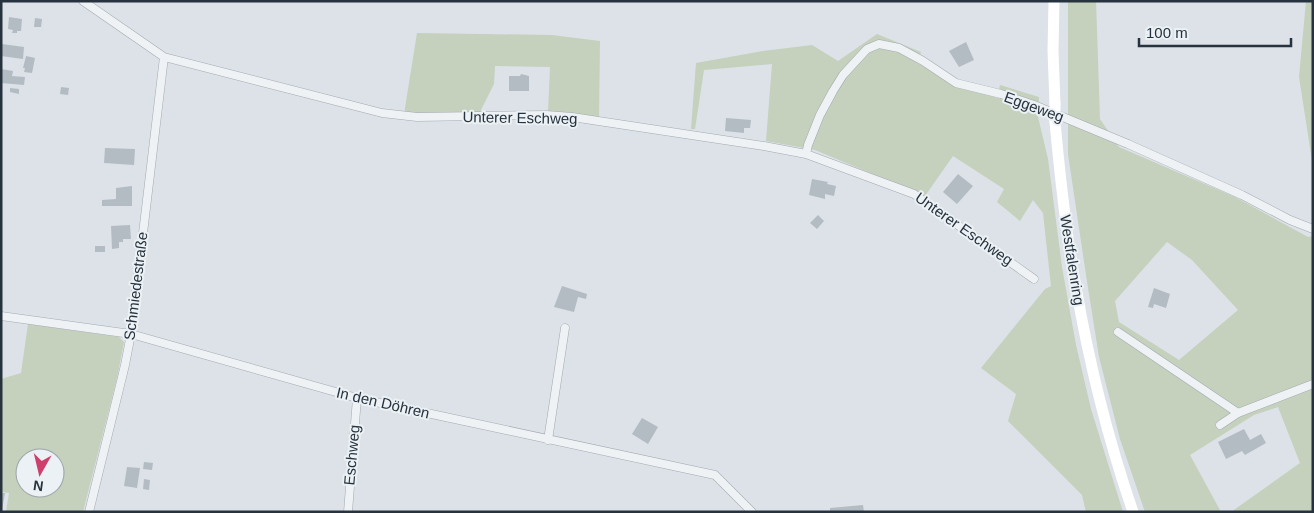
<svg xmlns="http://www.w3.org/2000/svg" width="1314" height="513" viewBox="0 0 1314 513" font-family="Arial,sans-serif">
	<rect width="100%" height="100%" fill="#dce2e7"/>
	<!-- green -->
	<path fill="#c5d0bd" fill-rule="evenodd" d="M1068,1H1096L1100,119L1119,147L1235,197L1308,237L1313,236V512H1231L1300,463L1278,407L1254,415L1190,455L1221,512H1145L1120,439L1099,357L1086,275L1068,154ZM1167,242L1192,260L1238,310L1179,360L1119,322L1115,301Z
		M1306,1H1313V167L1299,77Z
		M417,33L552,35L600,41L599,119L548,113L550,67L495,66L494,84L479,114H404Z
		M877,34L921,52L917,63L997,98L1000,85L1039,97L1038,117L1048,159L1062,267L1076,345L1091,409L1123,512H1086L1082,495L1008,421L1016,394L981,368L1045,289L1051,286L1043,213L1033,200L1020,221L997,202L1004,189L953,156L925,196L815,150L766,141L772,64L704,70L695,129H691L696,63L763,51L812,45L838,61Z
		M28,324L119,337L124,342L117,378L83,512H6L9,493L1,492V379L21,373ZM25,458H55V488H25Z"/>
	<!-- building -->
	<path fill="#b4bcc3" d="M9,17L22,19L21,31H17V33H12L13,30L8,29Z
		M35,18L42,19L41,27H34Z
		M966,42L974,60L959,67L949,51Z
		M2,44L24,47L23,59L1,56Z
		M26,56L35,58L32,73L24,72L25,68H23Z
		M1,69L13,71L12,76L25,77L24,85L1,83Z
		M521,74L529,76V91H509V76H520Z
		M61,87L69,88L68,95L60,94Z
		M10,88L19,89V94L10,92Z
		M726,118L751,120L750,128H744V133L725,131Z
		M105,148L135,149L134,165L104,163Z
		M958,174L973,186L957,204L943,192Z
		M812,179L828,182L827,184L836,186L834,196L825,194V199L809,195Z
		M132,186V206H102V200L116,199V188Z
		M818,215L824,221L817,229L810,223Z
		M130,225L131,239H123V242H119V248L112,249L111,226Z
		M95,246H105V252H95Z
		M562,286L587,294L586,299L578,297L574,312L554,307Z
		M1154,288L1170,294L1166,308L1154,304L1153,308L1148,307Z
		M642,418L658,427L648,444L632,434Z
		M1244,429L1250,440L1261,434L1266,443L1245,455L1242,451L1226,459L1218,442Z
		M144,462L153,463L152,470L143,469Z
		M127,467L140,468L137,488L124,486Z
		M144,479L150,480L149,490L143,489Z
		M1,493H5L2,510H1Z
		M863,505L864,512H830V508Z"/>
	<g fill="none" stroke-linecap="round" stroke-linejoin="round">
		<defs>
			<path id="street" d="M83,1L164,57L382,113L417,117L546,115L572,117L764,146L806,154L914,194L1034,279
				M806,154L808,145L820,115L833,91L843,75L867,49L879,44L899,48L923,61L956,83L1001,94L1034,105L1128,144L1242,195L1290,220L1313,229
				M1,316L131,334L357,398L715,475L752,512
				M1118,332L1238,413
				M1220,425L1238,413L1313,384
				M548,440L565,328
				M89,512L125,365L131,334L164,57
				M348,512L357,398"/>
		</defs>
		<!-- street casing -->
		<use href="#street" stroke="#a2aab1" stroke-width="9"/>
		<!-- street -->
		<use href="#street" stroke="#eff2f5" stroke-width="8"/>
		<!-- secondary -->
		<path stroke="#fff" stroke-width="11" d="M1054,1L1053,51L1055,104
			M1055,122C1060,177 1066,233 1076,287C1089,363 1108,439 1133,512"/>
		<!-- secondary-bridge -->
		<path stroke="#fff" stroke-width="11" d="M1055,104V122"/>
	</g>
	<g text-anchor="middle" stroke-width="4" stroke-linejoin="round" paint-order="stroke">
		<!-- street labels -->
		<g font-size="15" fill="#26323d" stroke="#ebf1f4">
			<text transform="translate(1034 107) rotate(20)" y="5">Eggeweg</text>
			<text transform="translate(520 118) rotate(1)" y="5">Unterer Eschweg</text>
			<text transform="translate(964 229) rotate(35)" y="5">Unterer Eschweg</text>
			<text transform="translate(1072 260) rotate(81)" y="5">Westfalenring</text>
			<text transform="translate(136 286) rotate(-83)" y="5">Schmiedestraße</text>
			<text transform="translate(383 403) rotate(13)" y="5">In den Döhren</text>
			<text transform="translate(352 455) rotate(-85)" y="5">Eschweg</text>
		</g>
	</g>
	<!-- border -->
	<rect width="1314" height="513" fill="none" stroke="#26323d" stroke-width="5"/>
	<!-- north arrow -->
	<g transform="translate(40 473) rotate(188)"><circle r="24" fill="#ebf1f4" stroke="#9ca5ab"/>
	<path d="M0-4L9 19L0 12L-9 19Z" fill="#ce3f6d"/>
	<text y="-8" font-size="14" font-weight="bold" text-anchor="middle" fill="#26323d">N</text>
	</g>
	<!-- scale -->
	<path d="M1139 38v8h152v-8" fill="none" stroke="#26323d" stroke-width="2.5"/>
	<text x="1146" y="38" font-size="15" fill="#26323d" stroke="#ebf1f4" stroke-width="4" paint-order="stroke">100 m</text>
</svg>
